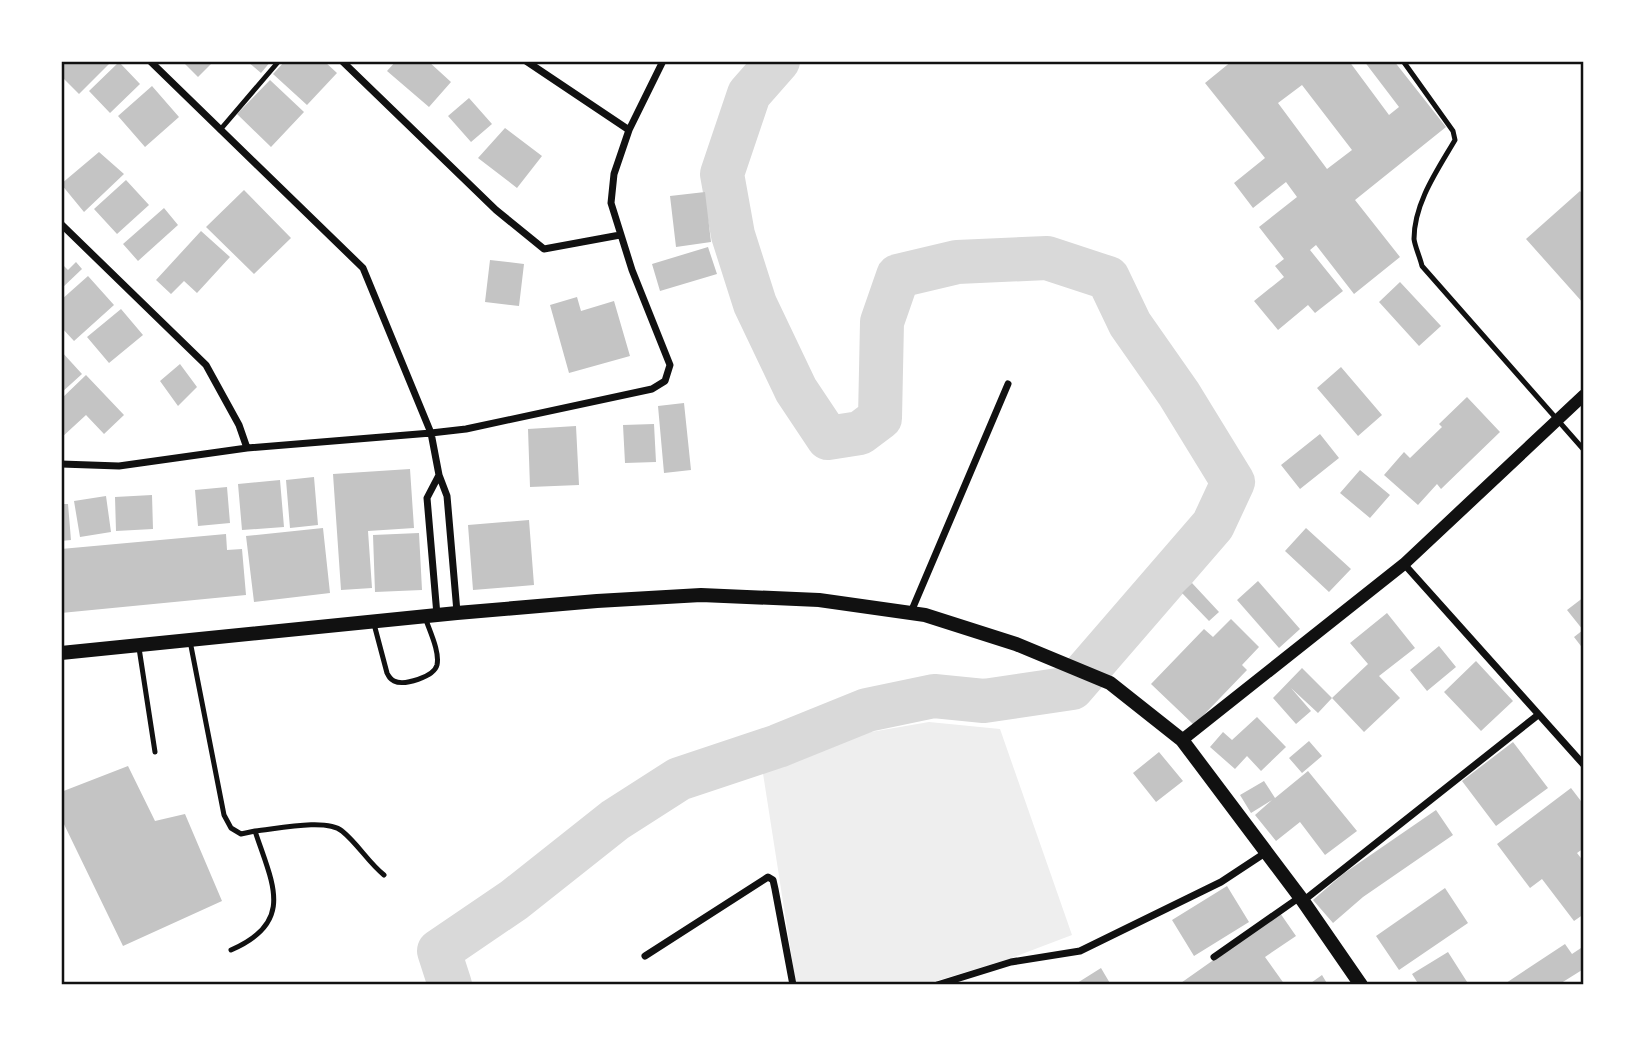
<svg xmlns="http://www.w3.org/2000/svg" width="1645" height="1046" viewBox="0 0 1645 1046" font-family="Manrope,sans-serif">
	<rect width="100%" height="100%" fill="#fff"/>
	<!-- green -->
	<path fill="#eee" d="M929,722L1000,729L1072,935L1009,959L923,985H796L762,767L836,738Z"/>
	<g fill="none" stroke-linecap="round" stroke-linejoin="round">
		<!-- river -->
		<path stroke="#d9d9d9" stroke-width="44" d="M450,985L439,951L514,900L615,820L679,779L778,746L867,710L934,696L984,701L1072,688L1213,525L1233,482L1179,394L1130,324L1108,278L1047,258L957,262L898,276L882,322L880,418L860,433L828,438L796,390L755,304L733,235L722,174L749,94L778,61"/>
	</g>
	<!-- building -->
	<path fill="#c4c4c4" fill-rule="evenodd" d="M67,61H112L79,94L61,76V67Z
		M182,61H214L198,77Z
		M247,61H271L261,73Z
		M285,61H324L337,73L307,105L273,74Z
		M396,61H428L451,82L429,107L387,71Z
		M1232,61H1349L1389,115L1399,107L1364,61H1394L1446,127L1355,200L1400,257L1354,294L1316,245L1310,250L1343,291L1315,313L1308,305L1278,330L1254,301L1284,277L1275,266L1284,259L1259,227L1297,197L1286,182L1253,208L1234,183L1265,158L1205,83ZM1302,85L1352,150L1327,169L1278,103Z
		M119,62L140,84L110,113L89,91Z
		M270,80L304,112L271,147L237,114Z
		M152,86L179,117L145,147L118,116Z
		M469,98L492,124L471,142L448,116Z
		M505,128L542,156L517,188L478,158Z
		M99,152L124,174L84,212L61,184Z
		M126,180L149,205L117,234L94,209Z
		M244,190L291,238L254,274L206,227Z
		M1580,191L1584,196V304L1526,239Z
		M705,192L711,242L676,247L670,196Z
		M164,208L178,225L138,261L123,244Z
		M201,231L230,257L197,293L184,281L171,294L156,280Z
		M708,247L717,274L660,291L652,264Z
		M490,260L524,264L519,306L485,302Z
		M76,262L82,269L61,289V263L68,270Z
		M88,276L114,305L74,341L61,327V300Z
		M1400,282L1441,326L1419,346L1379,302Z
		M577,297L581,311L614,301L630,356L569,373L550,305Z
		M121,309L143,335L109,363L87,337Z
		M61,351L82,374L61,393Z
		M180,364L197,387L178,406L160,381Z
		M1341,367L1382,415L1358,436L1317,388Z
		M86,375L124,415L104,434L86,415L61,438V399Z
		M1467,397L1500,432L1441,489L1437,484L1418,505L1384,475L1404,452L1410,458L1442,427L1439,424Z
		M684,403L691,470L664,473L658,406Z
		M654,424L656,462L625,463L623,425Z
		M576,426L579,485L530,487L528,429Z
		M1320,434L1339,458L1300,489L1281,465Z
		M410,469L414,528L368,531L372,588L341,590L333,474Z
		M1360,470L1390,495L1370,518L1340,493Z
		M314,477L318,525L290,528L286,480Z
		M280,480L284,527L242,530L238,484Z
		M227,487L230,523L198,526L195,490Z
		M152,495L153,529L116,531L115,497Z
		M106,496L111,532L80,537L74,501Z
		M61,504H68L71,540L61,541Z
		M529,520L534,585L473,590L468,525Z
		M323,528L330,593L254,602L246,536Z
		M1306,528L1351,569L1329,592L1285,551Z
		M419,533L422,590L375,592L373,535Z
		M226,534L227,550L242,549L246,595L61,613V549Z
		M1258,581L1300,629L1279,648L1237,600Z
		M1192,583L1219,612L1209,621L1182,593Z
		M1584,597V650L1574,637L1583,630L1567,610Z
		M1387,613L1415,648L1379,676L1400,698L1364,732L1332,698L1318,713L1291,688L1311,711L1296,724L1273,698L1302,668L1332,698L1368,664L1350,643Z
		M1231,619L1259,647L1242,665L1247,670L1194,725L1151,684L1204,629L1213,637Z
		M1439,646L1456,667L1427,691L1410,670Z
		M1476,661L1513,701L1481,731L1444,692Z
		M1257,717L1286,747L1261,771L1247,756L1235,769L1210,747L1223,732L1232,740Z
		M1309,741L1322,756L1302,773L1289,758Z
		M1513,742L1548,788L1496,826L1462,781Z
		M1159,752L1183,781L1156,802L1133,773Z
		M128,766L155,821L185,814L222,901L123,946L61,818V792Z
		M1308,771L1357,831L1325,855L1300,822L1276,841L1255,815L1272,800L1251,813L1240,795L1264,781L1275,798Z
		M1571,788L1584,805V848L1577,853L1584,862V914L1574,921L1542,879L1530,888L1497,844Z
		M1436,810L1453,835L1363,897L1333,923L1313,900L1343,874Z
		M1227,886L1249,922L1194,956L1172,920Z
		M1445,888L1468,923L1399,970L1376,936Z
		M1280,913L1296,936L1265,957L1285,985H1178Z
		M1565,944L1572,954L1584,946V973L1582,970L1558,985H1503Z
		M1448,952L1469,985H1419L1412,974Z
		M1101,968L1111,985H1074Z
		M1322,975L1328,985H1308Z"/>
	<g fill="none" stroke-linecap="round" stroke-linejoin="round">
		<!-- service -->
		<path stroke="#111" stroke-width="5" d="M1403,61L1453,131L1455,140C1438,169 1414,203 1414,239C1415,247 1420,257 1422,266L1584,450
			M220,130L279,61
			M374,624L387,673C389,677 390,679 394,681C404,686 434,677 437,665C440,651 429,630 425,617
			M190,641L224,815L231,828L241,834L255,831C272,883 296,922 231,950
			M139,648L155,752
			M255,831C276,829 327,818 342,831C358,844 368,862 384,875"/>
		<!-- minor -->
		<path stroke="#111" stroke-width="7" d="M150,61L363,268L431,433L439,475L447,496L457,612
			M342,61L496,210L544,249L620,235
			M526,61L629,130
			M61,224L206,365L239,425L247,448
			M61,464L119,466L247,448L431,433L466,429L652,389L665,381L670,365L632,270L611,203L614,174L629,130L663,61
			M1404,564L1584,765
			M911,612L1008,384
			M437,615L427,498L439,475
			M1303,901L1538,715
			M645,956L768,877L773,880L775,889L793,985
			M1214,957L1300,897
			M937,985L1011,962L1080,951L1221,882L1265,853"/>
		<!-- tertiary -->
		<path stroke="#111" stroke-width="12" d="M1182,740L1404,564L1584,395"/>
		<!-- secondary -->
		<path stroke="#111" stroke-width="14" d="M61,653L457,613L597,601L701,595L819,600L925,615L1016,644L1110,683L1182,740L1303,901L1361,985"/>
	</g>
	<!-- border -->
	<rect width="1645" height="1046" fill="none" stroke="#ffffff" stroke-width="126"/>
	<rect x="63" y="63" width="1519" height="920" fill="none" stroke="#111" stroke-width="2.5"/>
</svg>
